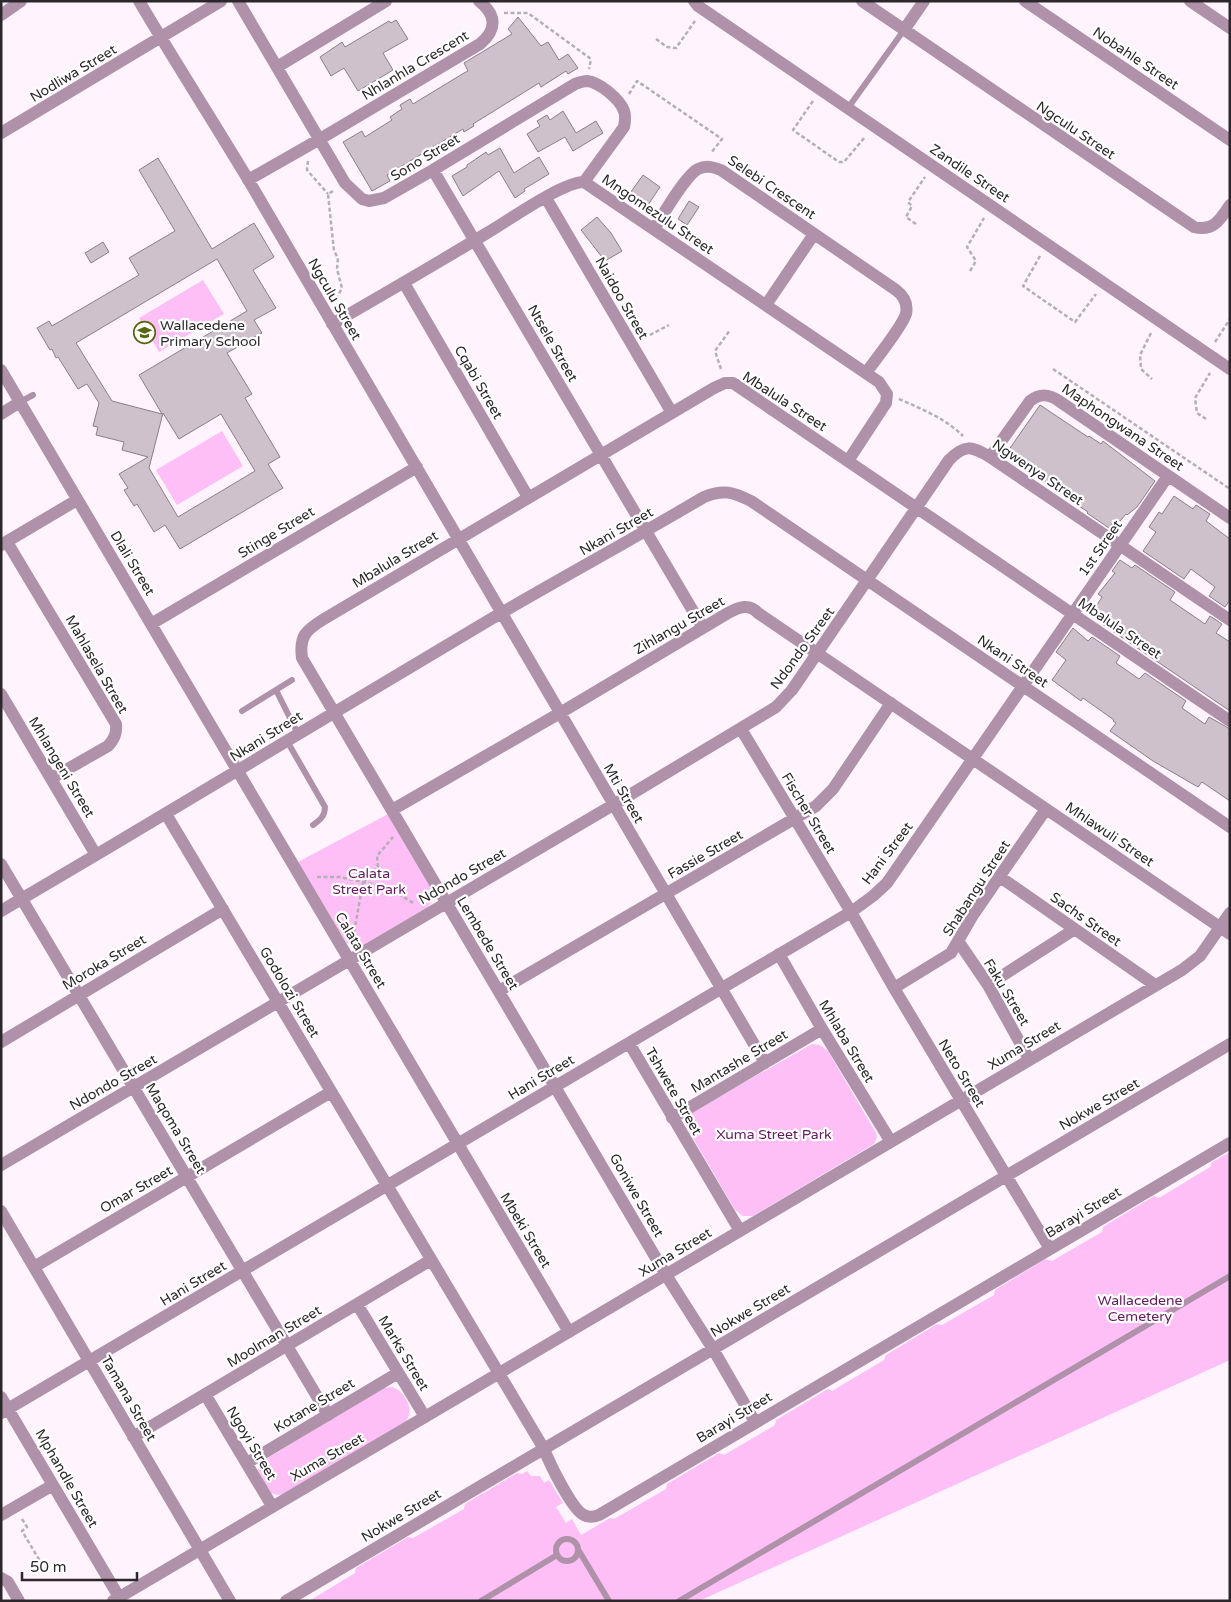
<svg xmlns="http://www.w3.org/2000/svg" width="1231" height="1602" viewBox="0 0 1231 1602" font-family="'Varela Round',sans-serif">
	<rect width="100%" height="100%" fill="#fff4fd"/>
	<!-- green -->
	<path fill="#febff6" d="M203,280L224,314L159,352L139,318Z
		M222,431L243,466L177,505L156,470Z
		M388,814L434,892L433,900L428,907L360,947H352L346,942L298,862Z
		M812,1044L820,1045L828,1051L876,1133L877,1137L874,1144L753,1216H743L735,1210L686,1126L685,1119L687,1115Z
		M1230,1152V1360L699,1601H309L355,1573L356,1568L408,1537L413,1538L464,1509L465,1504L517,1473L522,1474L527,1471L531,1476H540L544,1483L549,1480L563,1503L556,1507L566,1523L572,1519L581,1535L610,1518L614,1519L666,1489L667,1484L719,1453L724,1455L775,1425L776,1420L828,1389L832,1391L884,1360L886,1355L937,1324L942,1325L994,1295L995,1290L1045,1259L1052,1261L1102,1232L1103,1227L1154,1196L1159,1198L1210,1167L1212,1162Z
		M392,1387C405,1391 416,1411 405,1422L285,1494L278,1495L270,1493L258,1470L261,1462L383,1388Z"/>
	<!-- building -->
	<path fill="#cec1cc" stroke="#8b7f89" fill-rule="evenodd" d="M518,17L541,46L548,42L559,60L568,54L578,68L568,74L566,71L541,87L539,83L473,124L474,126L464,132L463,129L387,175L390,181L372,191L343,142L362,131L365,137L392,120L390,117L402,109L400,105L410,99L413,104L464,73L468,71L464,63L512,34L508,29Z
		M396,20L408,39L383,53L393,70L358,91L344,68L331,76L320,57L342,42L345,47L389,21L391,23Z
		M563,111L576,133L596,121L603,133L573,151L565,137L538,152L527,134L540,126L537,121L547,115L550,120Z
		M500,148L514,173L539,157L549,174L524,189L525,191L515,198L499,171L463,196L452,176L467,167V165L486,152L488,155Z
		M158,158L212,249L254,223L274,257L253,270L276,308L254,320L262,333L227,353L252,394L245,398L280,457L268,464L283,488L180,549L165,525L154,532L137,504L134,506L124,490L128,488L119,474L148,457L122,450L124,442L96,435L98,427L93,426L99,403L87,384L78,389L58,357L56,358L52,349L50,350L37,328L49,321L52,326L139,275L129,258L175,231L139,170ZM217,259L247,311L139,375L162,414L112,401L76,343ZM163,413L179,439L221,414L255,471L178,517L149,468Z
		M643,175L660,187L646,208L628,196Z
		M689,201L699,207L687,225L678,219Z
		M597,217L611,233L622,251L605,261L581,230Z
		M103,242L109,252L91,263L85,253Z
		M1040,405L1088,437L1089,436L1101,444L1103,441L1155,481L1137,507L1127,515L1126,514L1120,521L1118,520L1115,524L1113,522L1109,528L1087,513L1088,512L1076,504L1077,501L1032,473L1034,470L1008,451Z
		M1174,496L1193,509L1196,505L1210,514L1206,521L1230,539V600L1225,607L1209,596L1215,587L1191,569L1184,579L1143,551L1156,532L1149,527L1159,512L1162,514Z
		M1120,560L1132,568L1135,565L1175,592L1170,600L1205,624L1210,616L1222,624L1216,633L1230,642V711L1102,624L1104,621L1092,613L1102,597L1098,594L1115,573L1112,571Z
		M1073,628L1088,641L1092,637L1120,656L1116,663L1139,679L1145,673L1186,701L1182,708L1202,722L1205,724L1209,717L1230,729V801L1202,782L1198,787L1153,761L1110,731L1116,723L1113,721L1114,720L1083,698L1081,701L1052,680L1066,660L1056,652Z"/>
	<g fill="none" stroke-linecap="round" stroke-linejoin="round">
		<!-- path -->
		<path stroke="#b6aeb5" stroke-width="2.5" stroke-dasharray="4 2.5" stroke-linecap="butt" d="M504,13H528L591,59L589,69
			M656,39L667,47L676,48L695,21
			M629,94L637,81L722,139L711,153
			M813,101L793,130L839,162H844L865,137
			M308,161L307,170L328,194
			M333,191L328,194L334,251L338,258L337,269L342,288L335,301
			M916,224L906,217L912,206L908,202L925,177
			M1040,256L1023,286L1075,322L1096,294
			M970,271L976,261L967,247L984,218
			M1151,333L1140,355L1141,369L1152,379
			M644,338L669,325
			M1215,342L1230,319
			M721,369L715,351L730,330
			M1053,369L1230,489
			M899,399C922,409 946,419 963,436
			M1206,419L1197,413L1195,398L1210,373
			M317,877H339L387,887L415,904
			M353,938L363,882L378,867L377,856L393,837
			M22,1519L27,1527L22,1531L46,1571"/>
		<!-- service -->
		<path stroke="#af92aa" stroke-width="6" d="M848,108L904,30
			M20,402L33,395
			M276,690L298,734
			M242,711L292,680
			M287,741L325,807C325,816 320,820 313,825
			M556 1550a11 11 0 1 1 22 0a11 11 0 1 1-22 0Z
			M579,1551L609,1601
			M481,1601L557,1555
			M679,1601L1230,1276"/>
		<!-- minor -->
		<path stroke="#af92aa" stroke-width="12" d="M139,1C175,62 213,121 249,181C423,474 591,770 765,1063
			M238,1L345,183L362,199L369,201L384,198L433,170L575,84C578,83 583,81 587,81C599,82 620,99 624,111C626,116 625,122 624,127L584,182
			M694,1L698,6L1230,369
			M862,1L1194,227C1213,232 1220,220 1230,205
			M1025,1L1230,140
			M1190,1L1230,28
			M1,15L21,1
			M904,30L924,1
			M277,67L386,1
			M1,133L221,1
			M433,170L703,628
			M248,180L320,139L480,44C497,30 497,15 479,1
			M546,198L672,413
			M654,229C663,215 685,176 698,169C706,165 713,167 721,170L896,290C904,296 908,304 906,314C902,327 875,360 866,373
			M404,283L528,497
			M766,305L814,234
			M332,324C384,294 436,264 487,233C508,221 562,182 584,182L879,382L887,394L886,403L848,461
			M1,370L569,1332
			M1,414L20,402
			M990,457L1030,401C1040,393 1049,394 1059,401L1230,518
			M7,542L116,724C117,734 114,739 108,746L52,778
			M1,545L77,500
			M151,624L417,467
			M1,694L96,855
			M741,729L851,912L894,988L1050,1249
			M392,810L560,713L728,613C739,607 749,603 758,613L1230,934
			M166,814L544,1449C549,1462 572,1510 584,1515C589,1518 594,1517 599,1515L1230,1143
			M1,864L328,1415
			M1000,877L1155,985
			M1,911C165,815 327,716 491,619C561,578 633,539 704,497C723,489 733,492 751,501L1230,827
			M958,941L988,985L1029,1059
			M779,954L822,1029L891,1142
			M988,985L1075,929
			M894,988L951,953L973,915L1046,809
			M499,991L816,806L833,789L891,703
			M1,1042L223,909
			M629,1043L740,1231
			M672,1118L822,1029
			M1,1165L613,805L776,707L792,690L949,460C965,444 971,446 990,457L1230,620
			M1,1211L230,1601
			M34,1267L331,1092
			M357,1304L425,1417
			M205,1394L272,1506
			M1,1397L119,1597
			M1,1413L851,912L873,896L887,883L1168,476
			M755,1422L713,1349L666,1275L302,658C299,636 306,630 324,619L714,388L725,383H733L1230,721
			M133,1437L431,1260
			M247,1463L398,1373
			M1,1515L53,1485
			M1,1578L8,1582L19,1601
			M113,1601C471,1393 824,1178 1182,970L1200,956L1230,913
			M286,1601L1230,1044"/>
	</g>
	<!-- icons -->
	<defs>
		<symbol id="school-ring" viewBox="-11 -11 22 22"><circle r="9.5" fill="#fff" stroke="#566711" stroke-width="1.5"/><path d="M0-5L7-2L0 1L-7-2ZM-4 1L0 2.5L4 1V4Q0 6-4 4Z" fill="#566711"/></symbol>
	</defs>
	<g fill-rule="evenodd">
		<use href="#school-ring" x="132" y="320" width="25" height="25"/>
	</g>
	<g text-anchor="middle" stroke-width="4.5" stroke-linejoin="round" paint-order="stroke">
		<!-- street labels -->
		<g font-size="14" fill="#2c272b" stroke="#fff">
			<text transform="translate(1136 58) rotate(34)" y="5">Nobahle Street</text>
			<text transform="translate(415 65) rotate(-31)" y="5">Nhlanhla Crescent</text>
			<text transform="translate(73 73) rotate(-31)" y="5">Nodliwa Street</text>
			<text transform="translate(1076 130) rotate(34)" y="5">Ngculu Street</text>
			<text transform="translate(425 157) rotate(-31)" y="5">Sono Street</text>
			<text transform="translate(970 173) rotate(34)" y="5">Zandile Street</text>
			<text transform="translate(772 187) rotate(34)" y="5">Selebi Crescent</text>
			<text transform="translate(658 214) rotate(34)" y="5">Mngomezulu Street</text>
			<text transform="translate(622 298) rotate(60)" y="5">Naidoo Street</text>
			<text transform="translate(335 299) rotate(60)" y="5">Ngculu Street</text>
			<text transform="translate(553 343) rotate(60)" y="5">Ntsele Street</text>
			<text transform="translate(479 382) rotate(60)" y="5">Cqabi Street</text>
			<text transform="translate(785 401) rotate(33)" y="5">Mbalula Street</text>
			<text transform="translate(1123 427) rotate(34)" y="5">Maphongwana Street</text>
			<text transform="translate(1038 472) rotate(34)" y="5">Ngwenya Street</text>
			<text transform="translate(616 531) rotate(-30)" y="5">Nkani Street</text>
			<text transform="translate(276 532) rotate(-31)" y="5">Stinge Street</text>
			<text transform="translate(1100 548) rotate(-55)" y="5">1st Street</text>
			<text transform="translate(395 559) rotate(-31)" y="5">Mbalula Street</text>
			<text transform="translate(133 563) rotate(59)" y="5">Dlali Street</text>
			<text transform="translate(679 625) rotate(-30)" y="5">Zihlangu Street</text>
			<text transform="translate(1120 628) rotate(34)" y="5">Mbalula Street</text>
			<text transform="translate(802 648) rotate(-54)" y="5">Ndondo Street</text>
			<text transform="translate(1013 661) rotate(34)" y="5">Nkani Street</text>
			<text transform="translate(97 664) rotate(60)" y="5">Mahlasela Street</text>
			<text transform="translate(266 736) rotate(-32)" y="5">Nkani Street</text>
			<text transform="translate(62 767) rotate(59)" y="5">Mhlangeni Street</text>
			<text transform="translate(624 793) rotate(60)" y="5">Mti Street</text>
			<text transform="translate(809 813) rotate(59)" y="5">Fischer Street</text>
			<text transform="translate(1110 834) rotate(34)" y="5">Mhlawuli Street</text>
			<text transform="translate(887 853) rotate(-53)" y="5">Hani Street</text>
			<text transform="translate(705 854) rotate(-30)" y="5">Fassie Street</text>
			<text transform="translate(462 876) rotate(-30)" y="5">Ndondo Street</text>
			<text transform="translate(976 888) rotate(-57)" y="5">Shabangu Street</text>
			<text transform="translate(1086 919) rotate(35)" y="5">Sachs Street</text>
			<text transform="translate(488 943) rotate(59)" y="5">Lembede Street</text>
			<text transform="translate(361 950) rotate(59)" y="5">Calata Street</text>
			<text transform="translate(104 962) rotate(-31)" y="5">Moroka Street</text>
			<text transform="translate(290 992) rotate(59)" y="5">Godolozi Street</text>
			<text transform="translate(1007 992) rotate(59)" y="5">Faku Street</text>
			<text transform="translate(847 1041) rotate(59)" y="5">Mhlaba Street</text>
			<text transform="translate(1024 1045) rotate(-31)" y="5">Xuma Street</text>
			<text transform="translate(739 1061) rotate(-31)" y="5">Mantashe Street</text>
			<text transform="translate(962 1073) rotate(59)" y="5">Neto Street</text>
			<text transform="translate(541 1077) rotate(-31)" y="5">Hani Street</text>
			<text transform="translate(113 1082) rotate(-30)" y="5">Ndondo Street</text>
			<text transform="translate(674 1091) rotate(60)" y="5">Tshwete Street</text>
			<text transform="translate(1099 1104) rotate(-30)" y="5">Nokwe Street</text>
			<text transform="translate(176 1128) rotate(59)" y="5">Maqoma Street</text>
			<text transform="translate(136 1189) rotate(-30)" y="5">Omar Street</text>
			<text transform="translate(637 1195) rotate(60)" y="5">Goniwe Street</text>
			<text transform="translate(1083 1212) rotate(-31)" y="5">Barayi Street</text>
			<text transform="translate(526 1230) rotate(59)" y="5">Mbeki Street</text>
			<text transform="translate(675 1252) rotate(-31)" y="5">Xuma Street</text>
			<text transform="translate(193 1283) rotate(-31)" y="5">Hani Street</text>
			<text transform="translate(750 1310) rotate(-31)" y="5">Nokwe Street</text>
			<text transform="translate(274 1336) rotate(-31)" y="5">Moolman Street</text>
			<text transform="translate(404 1353) rotate(59)" y="5">Marks Street</text>
			<text transform="translate(129 1398) rotate(60)" y="5">Tamana Street</text>
			<text transform="translate(314 1405) rotate(-31)" y="5">Kotane Street</text>
			<text transform="translate(734 1417) rotate(-31)" y="5">Barayi Street</text>
			<text transform="translate(252 1443) rotate(59)" y="5">Ngoyi Street</text>
			<text transform="translate(327 1457) rotate(-30)" y="5">Xuma Street</text>
			<text transform="translate(67 1478) rotate(60)" y="5">Mphandle Street</text>
			<text transform="translate(401 1515) rotate(-31)" y="5">Nokwe Street</text>
		</g>
		<!-- poi labels -->
		<g font-size="14" fill="#2c272b" stroke="#fff" text-anchor="start">
			<text x="160" y="330">Wallacedene<tspan x="160" dy="16">Primary School</tspan></text>
		</g>
		<!-- park labels -->
		<g font-size="14" fill="#651a60" stroke="#fff">
			<text x="369" y="878">Calata<tspan x="369" dy="16">Street Park</tspan></text>
			<text x="774" y="1139">Xuma Street Park</text>
			<text x="1140" y="1305">Wallacedene<tspan x="1140" dy="16">Cemetery</tspan></text>
		</g>
	</g>
	<!-- border -->
	<rect width="1231" height="1602" fill="none" stroke="#2c272b" stroke-width="5"/>
	<!-- scale -->
	<path d="M22 1572v8h115v-8" fill="none" stroke="#2c272b" stroke-width="2.5"/>
	<text x="30" y="1572" font-size="15" fill="#2c272b" stroke="#ffffff" stroke-width="4" paint-order="stroke">50 m</text>
</svg>
